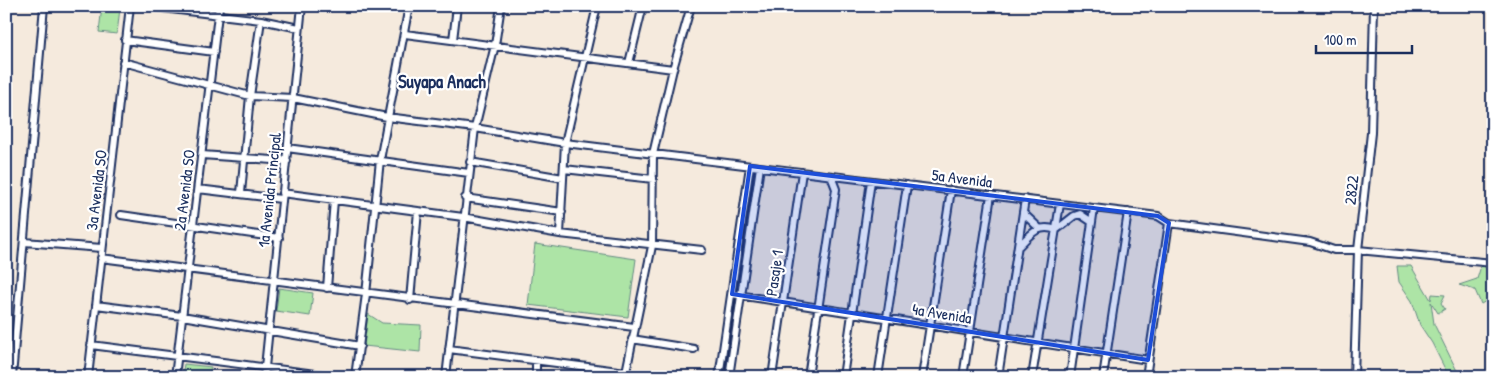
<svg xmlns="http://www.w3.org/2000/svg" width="1499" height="383" viewBox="0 0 1499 383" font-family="'Patrick Hand',sans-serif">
	<rect width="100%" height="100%" fill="#f5eadd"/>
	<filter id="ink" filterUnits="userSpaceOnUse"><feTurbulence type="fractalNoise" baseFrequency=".02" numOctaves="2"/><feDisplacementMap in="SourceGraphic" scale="10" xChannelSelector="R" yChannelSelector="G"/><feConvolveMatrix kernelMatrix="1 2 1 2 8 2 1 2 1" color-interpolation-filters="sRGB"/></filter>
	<g filter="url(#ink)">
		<!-- green -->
		<path fill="#ade4a6" stroke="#648a82" d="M102,6L120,8L117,34L99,32Z
			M535,244L636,259L628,317L528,305Z
			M1397,266H1411L1431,300L1432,294L1445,295L1441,303L1445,309L1438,313L1431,302L1434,324L1460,377H1449L1432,343L1420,325L1412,301L1399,282Z
			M1481,266L1493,268V297L1481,304L1475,290L1459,285L1477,279Z
			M279,288L313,293L310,316L276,311Z
			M368,314L382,323L421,325L420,352L364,346Z
			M184,364L211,367L210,377H182Z"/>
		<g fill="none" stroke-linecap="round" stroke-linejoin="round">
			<defs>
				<path id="minor" d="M146,6L261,20L299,28
					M405,34L673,69
					M125,40L214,52
					M453,40L457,6
					M123,62L250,96L293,98L387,117L475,128L565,143L1158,216L1169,223L1310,242L1334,250H1358L1493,263
					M629,63L643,6
					M287,148L469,173
					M202,155L287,161
					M470,162L563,178
					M564,169L653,179
					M198,189L281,199
					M241,193L250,96L261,20
					M282,193L463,217L560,234L702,250
					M465,198L562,212
					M1023,213L1039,228
					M121,215L279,238
					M560,234L565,143L597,6
					M24,242L102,248
					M1018,247C1030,235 1038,223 1056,230L1074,216L1080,214L1092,222
					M101,258L634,327
					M327,288L334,200
					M732,294L1148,360
					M410,300L418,211
					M96,305L182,316L360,346
					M632,339L694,349
					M91,345L339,377
					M449,349L626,372
					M12,377L44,6
					M88,377L130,6
					M175,377L219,6
					M264,377L302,6
					M355,377L366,294L380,160L409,6
					M446,377L475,128L495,45L501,6
					M536,377V362
					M625,377L652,246L653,154L673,69L691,6
					M719,377L750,166
					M729,377L760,167
					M772,377L802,172
					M808,377L836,189L831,176
					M843,377L871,181
					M878,377L907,185
					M922,377L951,190
					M963,377L991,195
					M998,377L1025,199
					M1032,377L1060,204
					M1070,377L1094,208
					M1103,377L1128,212
					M1146,377L1169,223
					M1354,377L1358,250L1371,133L1374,6"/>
			</defs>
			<!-- minor casing -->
			<use href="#minor" stroke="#1b2f5e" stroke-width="10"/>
			<!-- minor -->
			<use href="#minor" stroke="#fff" stroke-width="6"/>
		</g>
	</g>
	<!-- marked area -->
	<path fill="#1d4ed8" fill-opacity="0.2" stroke="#1d4ed8" stroke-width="4" stroke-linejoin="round" d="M750,166L1158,216L1169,223L1148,360L732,294Z"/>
	<g text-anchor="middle" stroke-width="4.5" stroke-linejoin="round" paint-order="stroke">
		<!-- street labels -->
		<g font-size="16" fill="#1b2f5e" stroke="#fff">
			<text transform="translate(962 178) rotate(7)" y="6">5a Avenida</text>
			<text transform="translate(96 190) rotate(-83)" y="6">3a Avenida SO</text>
			<text transform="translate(184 190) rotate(-83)" y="6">2a Avenida SO</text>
			<text transform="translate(269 190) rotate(-84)" y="6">1a Avenida Principal</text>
			<text transform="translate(1351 190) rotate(-84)" y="6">2822</text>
			<text transform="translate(774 273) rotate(-82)" y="6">Pasaje 1</text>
			<text transform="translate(942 313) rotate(9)" y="6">4a Avenida</text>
		</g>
		<!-- neighbourhood labels -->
		<g font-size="18" font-weight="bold" fill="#1b2f5e" stroke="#fff">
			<text x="442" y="88">Suyapa Anach</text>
		</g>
	</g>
	<!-- margin -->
	<rect width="1499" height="383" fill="none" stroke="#fff" stroke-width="25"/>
	<rect x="12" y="12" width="1474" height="358" fill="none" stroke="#1b2f5e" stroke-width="2" filter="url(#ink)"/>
	<!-- scale -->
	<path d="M1316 45v8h96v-8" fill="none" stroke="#1b2f5e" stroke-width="2.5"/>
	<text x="1324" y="45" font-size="15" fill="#1b2f5e" stroke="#ffffff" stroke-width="4" paint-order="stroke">100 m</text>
</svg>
